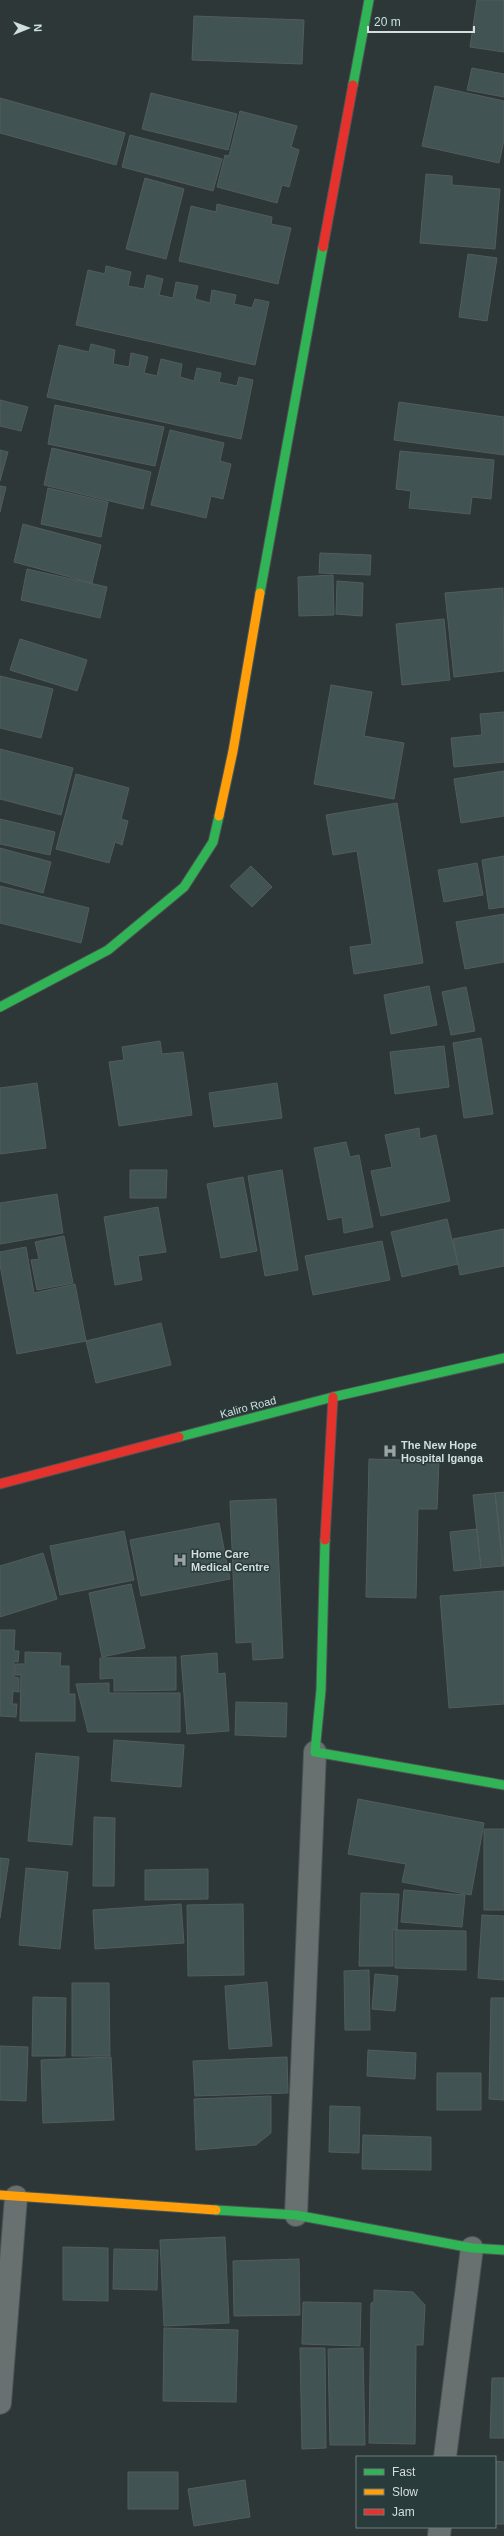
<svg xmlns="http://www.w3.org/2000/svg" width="504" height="2536" viewBox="0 0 504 2536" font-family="Helvetica,sans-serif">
	<rect width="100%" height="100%" fill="#2d3737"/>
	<!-- building -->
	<path fill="#415353" stroke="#535c5c" d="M477,0H504V52L470,47Z
		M194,16L304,20L302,64L192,60Z
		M472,68L504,74V97L467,90Z
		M435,86L504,101V140L499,163L422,146Z
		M151,93L237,114L228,150L142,129Z
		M0,98L125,133L116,165L0,133Z
		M240,111L297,126L291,147L299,150L289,187L282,185L277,203L217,187L225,155L229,156Z
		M130,135L222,159L213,191L122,167Z
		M426,174L452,176V185L500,189L495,249L420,243Z
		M145,178L184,189L166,259L126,249Z
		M217,204L272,217L271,224L291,228L278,284L179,261L191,206L216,212Z
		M468,254L497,258L487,321L459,317Z
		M106,266L131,272L128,286L144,289L147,275L163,279L159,295L173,298L176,282L198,286L195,299L210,303L212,290L236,295L234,304L252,308L255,299L269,302L255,365L76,325L88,270L105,274Z
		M91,344L115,350L113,364L129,367L131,353L148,357L144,373L157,376L161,359L182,364L180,377L194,381L197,368L221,373L219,382L237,386L239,377L253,380L241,439L47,397L59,345L89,352Z
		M0,400L28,407L21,431L0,426Z
		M399,402L504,417V455L394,440Z
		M55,405L164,427L155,466L48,444Z
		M170,430L224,443L220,461L231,464L223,499L211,496L206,518L151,505Z
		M52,448L151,472L143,509L44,485Z
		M0,450L8,452L0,481Z
		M400,451L494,460L491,499L472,497L470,514L409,508L411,491L396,489Z
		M0,486L6,487L0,512Z
		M48,488L108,502L101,537L41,524Z
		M23,524L101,545L92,583L14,562Z
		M320,553L371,555L370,575L319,573Z
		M27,569L107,587L100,618L21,600Z
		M333,575L334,615L299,616L298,577Z
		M337,581L363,583L362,616L336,614Z
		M503,588L504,671L454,677L445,593Z
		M444,619L450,680L402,685L396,624Z
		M20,639L87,660L77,691L10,670Z
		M0,676L53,689L41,738L0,728Z
		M331,685L372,692L364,736L404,743L394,799L314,784Z
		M504,712V762L454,767L451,738L482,735L480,714Z
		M0,749L73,768L61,815L0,799Z
		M504,771V816L461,823L454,779Z
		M76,774L129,788L121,819L128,821L122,845L115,842L109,863L56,849Z
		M397,803L423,963L354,974L350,947L372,944L357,851L333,855L326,815Z
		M0,819L55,832L50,855L0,844Z
		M0,848L51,862L43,893L0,881Z
		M504,856V907L489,909L482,860Z
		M477,863L483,895L444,902L438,870Z
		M251,866L272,887L252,907L230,886Z
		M0,886L89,908L81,943L0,923Z
		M504,914V962L465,969L456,922Z
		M429,986L437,1025L391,1034L384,995Z
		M466,987L475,1031L451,1035L442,992Z
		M481,1038L493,1114L464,1118L453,1043Z
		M160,1041L162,1054L183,1052L192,1115L119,1126L109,1062L124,1060L122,1047Z
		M444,1046L449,1087L395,1094L390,1052Z
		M37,1083L46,1148L0,1154V1088Z
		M277,1083L282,1118L214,1127L209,1093Z
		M419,1128L420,1139L436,1135L450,1201L381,1216L371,1171L392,1167L385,1135Z
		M346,1142L350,1157L359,1155L373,1227L344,1233L342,1217L328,1220L314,1148Z
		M130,1170H167L166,1198H130Z
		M282,1170L298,1270L265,1276L248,1176Z
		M243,1177L257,1251L221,1258L207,1184Z
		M57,1194L63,1233L0,1244V1203Z
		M158,1207L166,1252L138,1256L142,1280L115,1285L104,1217Z
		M447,1219L458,1264L402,1277L391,1232Z
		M504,1229V1266L460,1275L453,1239Z
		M64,1236L73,1283L37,1290L31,1260L39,1259L35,1242Z
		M382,1241L390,1280L313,1295L305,1256Z
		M26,1247L34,1293L75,1284L86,1341L17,1354L0,1265V1252Z
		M161,1323L171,1365L96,1383L86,1341Z
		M369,1459L439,1461L437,1509H418L416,1598L366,1597Z
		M504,1492V1566H503L495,1493Z
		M495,1493L503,1566L481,1568L473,1495Z
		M276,1499L283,1658L253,1660L252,1642L236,1643L230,1501Z
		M219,1523L230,1579L141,1596L130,1540Z
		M477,1529L481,1568L454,1571L450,1532Z
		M124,1531L134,1580L60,1595L50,1546Z
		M43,1553L57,1599L0,1617V1566Z
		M131,1584L145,1648L102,1657L89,1593Z
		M504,1591V1704L449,1708L440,1596Z
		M0,1630H15L14,1651H19L18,1662L14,1661V1677L19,1678V1692L13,1691L12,1704H17L16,1717L0,1716Z
		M25,1652L61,1653L60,1666H69V1694H75V1721H20L21,1675H15V1664H25Z
		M217,1653L218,1674L225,1673L229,1731L187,1734L181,1656Z
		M176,1657V1690L114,1691V1678L100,1679V1658Z
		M109,1683V1693H180V1732H88L76,1684Z
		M236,1702L287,1703L286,1737L235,1735Z
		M114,1740L184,1745L181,1787L111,1781Z
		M36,1753L79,1757L72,1845L28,1841Z
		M358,1799L484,1823L471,1895L402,1882L406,1864L348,1854Z
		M94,1817L115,1818L114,1886H93Z
		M484,1829H504V1910H484Z
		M0,1858L9,1859L0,1918Z
		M26,1868L68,1872L60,1949L19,1945Z
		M208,1869V1899L145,1900V1870Z
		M404,1890L465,1895L462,1927L401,1922Z
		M361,1893L399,1894L397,1930L393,1929V1966H359Z
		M181,1904L184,1943L95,1949L93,1910Z
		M243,1904L244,1975L188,1976L187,1905Z
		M482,1915L504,1916V1980L478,1978Z
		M395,1930L466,1931V1970L395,1968Z
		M369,1970L370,2030H345L344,1971Z
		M375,1974L398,1976L395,2011L372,2009Z
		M267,1982L272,2046L229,2049L225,1986Z
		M72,1983H109L110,2056H72Z
		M33,1997L66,1998L65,2056H32Z
		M491,1998H504V2100L489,2099Z
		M0,2046L28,2047L26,2101L0,2100Z
		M368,2050L416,2053L415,2079L367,2076Z
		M111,2057L114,2120L43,2123L41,2060Z
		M287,2057L288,2093L195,2096L193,2061Z
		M437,2073H481V2110H437Z
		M271,2096V2133L256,2145L196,2150L194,2099Z
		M330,2106L360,2107L359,2153L329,2152Z
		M363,2135L431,2137V2170L362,2169Z
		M225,2237L229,2323L164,2326L160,2240Z
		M63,2247L108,2248V2301L63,2300Z
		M114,2249L158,2250L157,2290L113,2289Z
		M299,2259L300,2315L234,2316L233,2261Z
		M374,2290L413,2292L425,2305L423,2345H416L415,2444L369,2443L371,2303L374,2302Z
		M303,2302L361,2303L360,2346L302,2344Z
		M164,2328L238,2330L236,2402L163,2401Z
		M300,2348H325L326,2448L302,2449Z
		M363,2348L365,2445H330L328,2349Z
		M492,2378H504V2438H490Z
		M495,2461L504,2462V2524H495Z
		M128,2472H178V2509H128Z
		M245,2480L250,2517L194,2526L188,2489Z"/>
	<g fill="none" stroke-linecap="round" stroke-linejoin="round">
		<defs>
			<path id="street" d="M296,2215L315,1752
				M0,2403L16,2197
				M445,2457L472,2248
				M439,2536L440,2527"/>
			<path id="fast" d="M353,85L369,0
				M260,593L323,247
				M0,1007L108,950L184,887L213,842L219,816
				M179,1437L333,1397L504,1358
				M325,1540L321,1690L315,1752L504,1785
				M216,2210L296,2215L472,2248L504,2250"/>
			<path id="slow" d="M219,816L233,751L260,593
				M0,2195L216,2210"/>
			<path id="jam" d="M323,247L353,85
				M0,1484L179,1437
				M325,1540L333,1397"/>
		</defs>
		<!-- street casing -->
		<use href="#street" stroke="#4c5454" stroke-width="24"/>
		<!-- fast casing -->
		<use href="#fast" stroke="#4c5454" stroke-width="11"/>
		<!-- slow casing -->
		<use href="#slow" stroke="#4c5454" stroke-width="11"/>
		<!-- jam casing -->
		<use href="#jam" stroke="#4c5454" stroke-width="11"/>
		<!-- street -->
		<use href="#street" stroke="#697070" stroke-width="22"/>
		<!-- fast -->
		<use href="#fast" stroke="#30b455" stroke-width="9"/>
		<!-- slow -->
		<use href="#slow" stroke="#ff9f0a" stroke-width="9"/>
		<!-- jam -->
		<use href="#jam" stroke="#e5322d" stroke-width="9"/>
	</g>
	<!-- icons -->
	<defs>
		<symbol id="hospital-bare" viewBox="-9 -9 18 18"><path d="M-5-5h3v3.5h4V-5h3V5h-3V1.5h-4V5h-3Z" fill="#9aa4a4" stroke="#293b3b" stroke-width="2.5" paint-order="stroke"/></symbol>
	</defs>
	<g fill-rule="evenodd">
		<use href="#hospital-bare" x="380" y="1441" width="20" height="20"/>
		<use href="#hospital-bare" x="170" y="1550" width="20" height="20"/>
	</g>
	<g text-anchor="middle" stroke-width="3" stroke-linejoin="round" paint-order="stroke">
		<!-- street labels -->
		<g font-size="11" fill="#d4dede" stroke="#293b3b">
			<text transform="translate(248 1407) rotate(-15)" y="4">Kaliro Road</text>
		</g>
		<!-- poi labels -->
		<g font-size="11" font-weight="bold" fill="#d4dede" stroke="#293b3b" text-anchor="start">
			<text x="401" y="1449">The New Hope<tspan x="401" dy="13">Hospital Iganga</tspan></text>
			<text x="191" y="1558">Home Care<tspan x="191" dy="13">Medical Centre</tspan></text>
		</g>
	</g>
	<!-- legend -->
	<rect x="356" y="2456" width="140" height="72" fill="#293b3b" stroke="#6d7c7c"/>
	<rect x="364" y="2469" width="20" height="6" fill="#30b455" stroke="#6d7c7c"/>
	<text x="392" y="2476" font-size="12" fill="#d4dede">Fast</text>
	<rect x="364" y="2489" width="20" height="6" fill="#ff9f0a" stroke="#6d7c7c"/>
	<text x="392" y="2496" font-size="12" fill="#d4dede">Slow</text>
	<rect x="364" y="2509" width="20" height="6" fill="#e5322d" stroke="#6d7c7c"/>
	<text x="392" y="2516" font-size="12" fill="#d4dede">Jam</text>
	<!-- north arrow -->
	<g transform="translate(28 28) rotate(89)" stroke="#293b3b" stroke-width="3" paint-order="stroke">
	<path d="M0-3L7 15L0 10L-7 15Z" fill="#d4dede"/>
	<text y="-6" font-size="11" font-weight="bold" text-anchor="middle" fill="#d4dede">N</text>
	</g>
	<!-- scale -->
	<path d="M368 26v6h106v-6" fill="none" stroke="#d4dede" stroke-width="2"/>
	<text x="374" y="26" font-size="12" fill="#d4dede" stroke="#293b3b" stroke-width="3" paint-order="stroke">20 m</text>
</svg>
